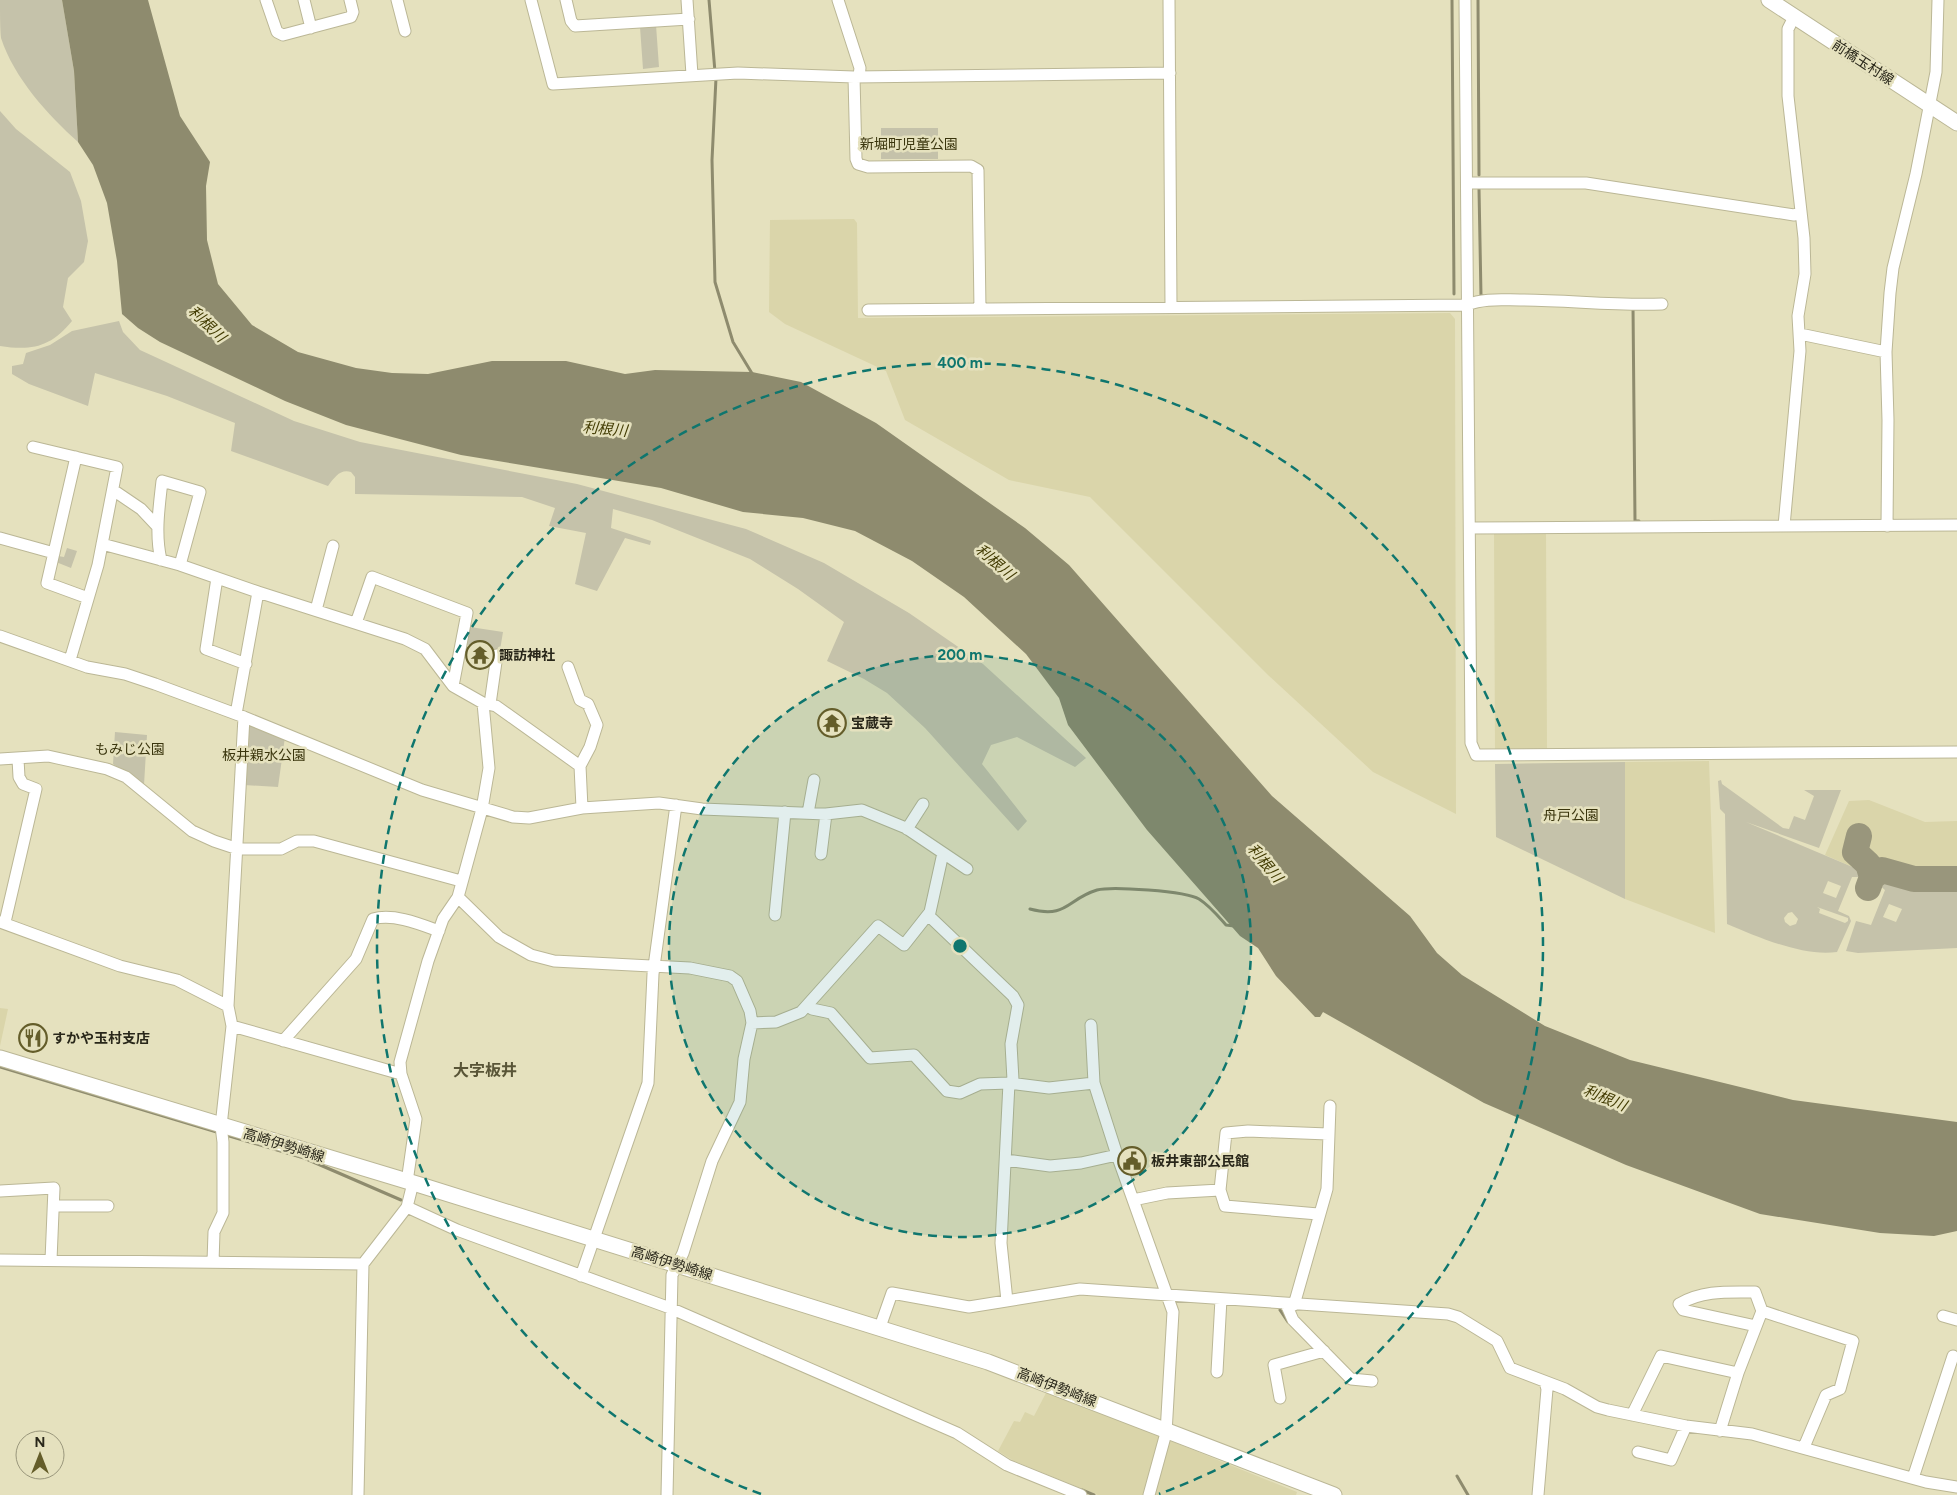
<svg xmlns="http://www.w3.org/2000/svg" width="1957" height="1495" viewBox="0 0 1957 1495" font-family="Figtree,'Noto Sans JP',sans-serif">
	<rect width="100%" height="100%" fill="#e5e1be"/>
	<!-- built -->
	<path fill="#dad5aa" d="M854,219L857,223L858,318L1450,313L1455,319L1456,814L1373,772L1268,675L1090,497L1009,480L905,420L886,371L785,324L769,312L770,220Z
		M1494,533H1546L1547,750H1495Z
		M1709,761L1715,933L1625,899V762Z
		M1869,800L1925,822L1957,821V890H1913L1883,879L1879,882L1863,876L1862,871L1825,855L1849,801Z
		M0,1008L8,1009L0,1046Z
		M1047,1391L1160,1435L1145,1495H1098L1014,1461L998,1451L1014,1421L1020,1422L1025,1412L1034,1416Z
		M1171,1441L1297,1492L1296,1495H1153L1166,1443Z"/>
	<!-- green -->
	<path fill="#c5c2aa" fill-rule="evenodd" d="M0,0H62L74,71L78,142C48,115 14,78 1,38C0,28 0,11 0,0Z
		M656,25L659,67L643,69L640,27Z
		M0,111L16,129L70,172L81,201L88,241L84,262L68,278L63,307L72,321C51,347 32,351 0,346Z
		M881,128H938V159H881Z
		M119,321L123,332L140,350L294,421L360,442L577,484L746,529L824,563L909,613L983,664L1086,758L1075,767L1017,737L991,745L982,764L1027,821L1018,831L925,728L887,693L864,679L827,661L844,622L798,589L750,559L652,520L613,509L611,528L651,541L650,545L625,538L597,591L575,584L586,533L549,526L555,508L522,497L355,494V477L351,472C340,469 335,477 328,486L231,451L235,423L167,396L95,373L88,406L29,384L12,374V366L23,364L26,353L50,345L72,331Z
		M67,548L77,551L71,568L56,562L58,556L64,557Z
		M470,627L503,632L500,650L467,645Z
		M250,725L285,737L278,787L244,785L246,726Z
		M115,732L147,735L144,785L113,764Z
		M1625,762V899L1496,837L1495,764Z
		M1721,780L1722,784L1783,828L1789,829L1794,816L1805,820L1814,796L1804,790H1841L1819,848L1746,822L1862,871V877H1852L1838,911L1849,916L1851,921L1837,952C1803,957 1758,937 1727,924L1725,814L1720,809L1718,781ZM1828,881L1841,886L1836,898L1823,893ZM1817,907L1848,918V921L1845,923L1819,913L1820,909ZM1792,912L1798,919L1796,924L1790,926L1785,922L1784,918L1788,913Z
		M1882,879L1913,890H1957V948L1858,953L1846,951L1856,921L1871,925L1885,890L1879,885ZM1889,904L1902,909L1896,922L1883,917Z"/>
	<!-- water -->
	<path fill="#8e8b6e" d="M62,0H148L180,116L210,162L206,186L207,240L218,284L252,325L298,352L356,368L392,373L428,374L492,361H566L625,374L655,370L752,372L801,382L876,423L1025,528L1069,565L1272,796L1410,916L1437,953L1462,975L1545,1026L1630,1060L1793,1100L1957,1122V1231L1934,1236L1880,1233L1760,1214L1626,1165L1484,1103L1323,1012L1320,1017H1315L1276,976L1258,948L1240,936L1147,830L1068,725L1059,698L1026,654L964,597L912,561L855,531L803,518L743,512L661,488L461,455L346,425L285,401L160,342L138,328L122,314L117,261L107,203L93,165L78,142L74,71Z"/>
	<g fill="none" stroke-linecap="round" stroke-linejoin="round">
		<!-- stream -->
		<path stroke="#8e8b6e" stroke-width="3" d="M709,0L715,72
			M1452,0L1454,294
			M1478,0L1479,175
			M716,78L712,160L715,282L733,342L753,375
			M1479,189L1481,296H1483
			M1633,306L1635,521H1639
			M1030,909C1067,919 1067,899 1097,890C1111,886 1186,891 1199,899C1210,906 1218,916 1226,925L1234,926
			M0,1067L220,1133
			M226,1135L304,1158L401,1200
			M1280,1310L1288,1322
			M1457,1476L1468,1495
			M1082,1490L1094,1495"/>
		<!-- taxiway -->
		<path stroke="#99967c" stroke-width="26" d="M1859,836L1855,852L1868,864L1872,877
			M1868,888L1872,877L1882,870L1914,879H1957"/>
		<defs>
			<path id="minor" d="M266,0L277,32L283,35L351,17L353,12L350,0
				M304,0L311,28
				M397,0L405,31
				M531,0L553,84L738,73L854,77L856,159L858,164L868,167L971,166L978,170L980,309
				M566,0L571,21L575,26L689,19
				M687,0L692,75
				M838,0L860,68L859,76
				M1169,0L1171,307
				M1465,0L1471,743L1476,755L1957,752
				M854,77L1170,73
				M1467,183H1586L1794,215L1800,213
				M868,310L1467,305C1484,298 1502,300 1520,300C1568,300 1615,306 1662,304
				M1800,334L1886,352
				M33,447L117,467L98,565L70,660
				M76,457L47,583L88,598
				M113,490L141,509L157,526
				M1784,526L1800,351L1798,316L1805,274L1804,238L1788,96V29L1794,17
				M1887,526L1888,420L1886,352L1890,293L1893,268L1916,174L1936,72L1938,0
				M1470,528L1957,525
				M0,538L54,553
				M102,544L180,565L258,592
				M161,560C155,534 159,508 162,481L200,492L180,565
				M217,578L206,649L246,664
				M316,610L333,546
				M356,623L372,577L467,613L453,686
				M0,636L87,667L125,674L155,684L244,717L422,790L513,817L529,818L582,808L659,803L702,809L826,814L862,810L906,828L967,869
				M568,667L580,700L588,704L597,725L590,747L580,766L582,808
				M483,703L496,706L580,766
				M490,704L497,655
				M236,714L258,592L405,639L425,649L453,686L483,703L489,768L482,809L458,897L443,919L428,961L400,1062L401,1074L416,1119L407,1182
				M0,759L48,756L107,769L126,777L192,831L214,841L238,849H281L297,841H314L461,881
				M808,813L814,780
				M907,829L923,804
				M821,854L826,814
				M458,897L499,937L531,955L554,961L690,968L730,976L737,981L750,1011L752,1023L744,1059L740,1102L712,1161L683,1253L672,1275L667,1495
				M775,915L785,812
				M928,915L1013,996L1018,1005L1011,1044L1013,1080L1009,1083L1001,1243L1007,1301
				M0,922L120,966L177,980L228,1006
				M5,922L36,789L23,784L19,777L18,759
				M809,1004L812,1009L831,1013L870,1058L914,1055L947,1091L960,1093L980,1084L1009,1083L1049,1088L1094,1083
				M752,1023L776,1022L801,1012L878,926L904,945L930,912L943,853
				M1091,1025L1094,1083L1117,1155L1173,1312L1166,1433L1149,1495
				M232,1026L401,1074
				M283,1041L356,959L373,919C393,913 420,924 439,931
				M1006,1160L1050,1166L1081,1163L1117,1155
				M0,1191L54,1188L51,1260
				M1133,1200L1167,1193L1220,1190
				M55,1206H108
				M407,1207L457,1230L670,1308L957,1433L1007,1465L1081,1495
				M1318,1214L1225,1206L1220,1190L1226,1133L1248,1131L1328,1134
				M0,1260L363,1264
				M213,1262L214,1232L223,1213V1142L221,1126L232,1026L228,1006L244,717
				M581,1276L648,1083L653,974L676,805
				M1286,1304L1293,1320L1351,1379L1372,1381
				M1294,1305L1327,1189L1330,1106
				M1943,1316L1957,1320
				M1756,1326L1683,1310L1679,1304C1703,1290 1728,1292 1755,1292L1762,1311
				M880,1327L892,1293L969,1307L1080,1289L1448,1314L1458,1317L1497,1341L1510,1368L1565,1389L1597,1407L1608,1410L1686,1426L1752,1434L1926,1482L1957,1487
				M1217,1372L1221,1299
				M1280,1398L1274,1365L1324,1351
				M1632,1415L1661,1356L1738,1373
				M1720,1431L1738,1373L1762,1311L1853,1341L1840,1389L1826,1395L1804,1447
				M1638,1452L1671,1460L1686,1426
				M1913,1478L1953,1356
				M358,1495L363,1264L407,1207L413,1183
				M1538,1495L1547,1389L1545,1382"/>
			<path id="major" d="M1769,0L1957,123
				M0,1058L420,1185L988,1362L1334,1495"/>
		</defs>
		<!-- minor casing -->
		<use href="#minor" stroke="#bbb796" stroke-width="13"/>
		<!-- major casing -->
		<use href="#major" stroke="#bbb796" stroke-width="17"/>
		<!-- minor -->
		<use href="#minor" stroke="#fff" stroke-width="11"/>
		<!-- major -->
		<use href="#major" stroke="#fff" stroke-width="15"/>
	</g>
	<!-- distance rings -->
	<circle cx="960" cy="946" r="291" fill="#0f766e" fill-opacity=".12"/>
	<g fill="none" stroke="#0f766e" stroke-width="2.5" stroke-dasharray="9 6">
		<circle cx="960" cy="946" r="291"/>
		<path d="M761 1494A583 583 0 1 1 1159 1494"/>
	</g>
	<!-- icons -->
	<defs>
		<symbol id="temple-ring" viewBox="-11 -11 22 22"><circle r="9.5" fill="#e5e1be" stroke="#645d2a" stroke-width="1.5"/><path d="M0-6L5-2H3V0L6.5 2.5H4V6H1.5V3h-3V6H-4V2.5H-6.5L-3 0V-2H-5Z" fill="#645d2a"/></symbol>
		<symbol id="restaurant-ring" viewBox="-11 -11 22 22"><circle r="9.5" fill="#e5e1be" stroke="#645d2a" stroke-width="1.5"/><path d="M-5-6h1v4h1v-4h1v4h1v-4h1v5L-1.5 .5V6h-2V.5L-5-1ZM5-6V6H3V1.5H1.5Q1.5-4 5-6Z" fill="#645d2a"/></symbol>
		<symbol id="civic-ring" viewBox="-11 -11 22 22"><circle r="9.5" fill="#e5e1be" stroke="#645d2a" stroke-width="1.5"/><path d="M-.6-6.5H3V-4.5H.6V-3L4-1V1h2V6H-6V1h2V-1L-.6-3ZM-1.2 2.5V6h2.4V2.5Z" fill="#645d2a"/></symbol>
	</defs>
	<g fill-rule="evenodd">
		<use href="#temple-ring" x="464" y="639" width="32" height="32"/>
		<use href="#temple-ring" x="816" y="707" width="32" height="32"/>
		<use href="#restaurant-ring" x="17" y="1022" width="32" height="32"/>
		<use href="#civic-ring" x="1116" y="1145" width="32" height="32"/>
	</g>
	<g text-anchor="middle" stroke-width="5" stroke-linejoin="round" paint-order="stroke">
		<!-- street labels -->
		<g font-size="14" fill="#29271a" stroke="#e5e1be">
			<text transform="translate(1863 62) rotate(33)" y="5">前橋玉村線</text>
			<text transform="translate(284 1145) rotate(17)" y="5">高崎伊勢崎線</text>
			<text transform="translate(672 1263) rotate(17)" y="5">高崎伊勢崎線</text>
			<text transform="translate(1057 1387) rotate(21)" y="5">高崎伊勢崎線</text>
		</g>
		<!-- park labels -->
		<g font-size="14" fill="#3a350d" stroke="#e5e1be">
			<text x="909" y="149">新堀町児童公園</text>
			<text x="130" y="754">もみじ公園</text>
			<text x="264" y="760">板井親水公園</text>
			<text x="1571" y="820">舟戸公園</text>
		</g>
		<!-- poi labels -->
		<g font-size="14" font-weight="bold" fill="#29271a" stroke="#e5e1be" text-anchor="start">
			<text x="499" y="660">諏訪神社</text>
			<text x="851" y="728">宝蔵寺</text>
			<text x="52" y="1043">すかや玉村支店</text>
			<text x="1151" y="1166">板井東部公民館</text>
		</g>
		<!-- water labels -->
		<g font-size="15" font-style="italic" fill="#433c03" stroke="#e5e1be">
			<text transform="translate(207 324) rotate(43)" y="5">利根川</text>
			<text transform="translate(605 429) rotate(5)" y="5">利根川</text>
			<text transform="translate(995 562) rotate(41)" y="5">利根川</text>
			<text transform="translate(1265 863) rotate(50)" y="5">利根川</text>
			<text transform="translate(1605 1098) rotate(22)" y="5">利根川</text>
		</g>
		<!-- quarter labels -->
		<g font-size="16" font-weight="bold" fill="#595537" stroke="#e5e1be">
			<text x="485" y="1076">大字板井</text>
		</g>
	</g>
	<circle cx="960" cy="946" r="8" fill="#0f766e" stroke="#e5e1be" stroke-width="2.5"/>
	<g font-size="15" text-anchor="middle" font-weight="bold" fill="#0f766e" stroke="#e5e1be" stroke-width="5" stroke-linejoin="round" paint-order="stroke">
		<text x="960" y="368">400 m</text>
		<text x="960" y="660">200 m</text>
	</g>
	<!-- north arrow -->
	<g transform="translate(40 1455)"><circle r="24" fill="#e5e1be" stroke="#9a977c"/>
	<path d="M0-4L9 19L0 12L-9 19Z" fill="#645d2a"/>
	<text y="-8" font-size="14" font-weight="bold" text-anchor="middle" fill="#29271a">N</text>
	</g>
</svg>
